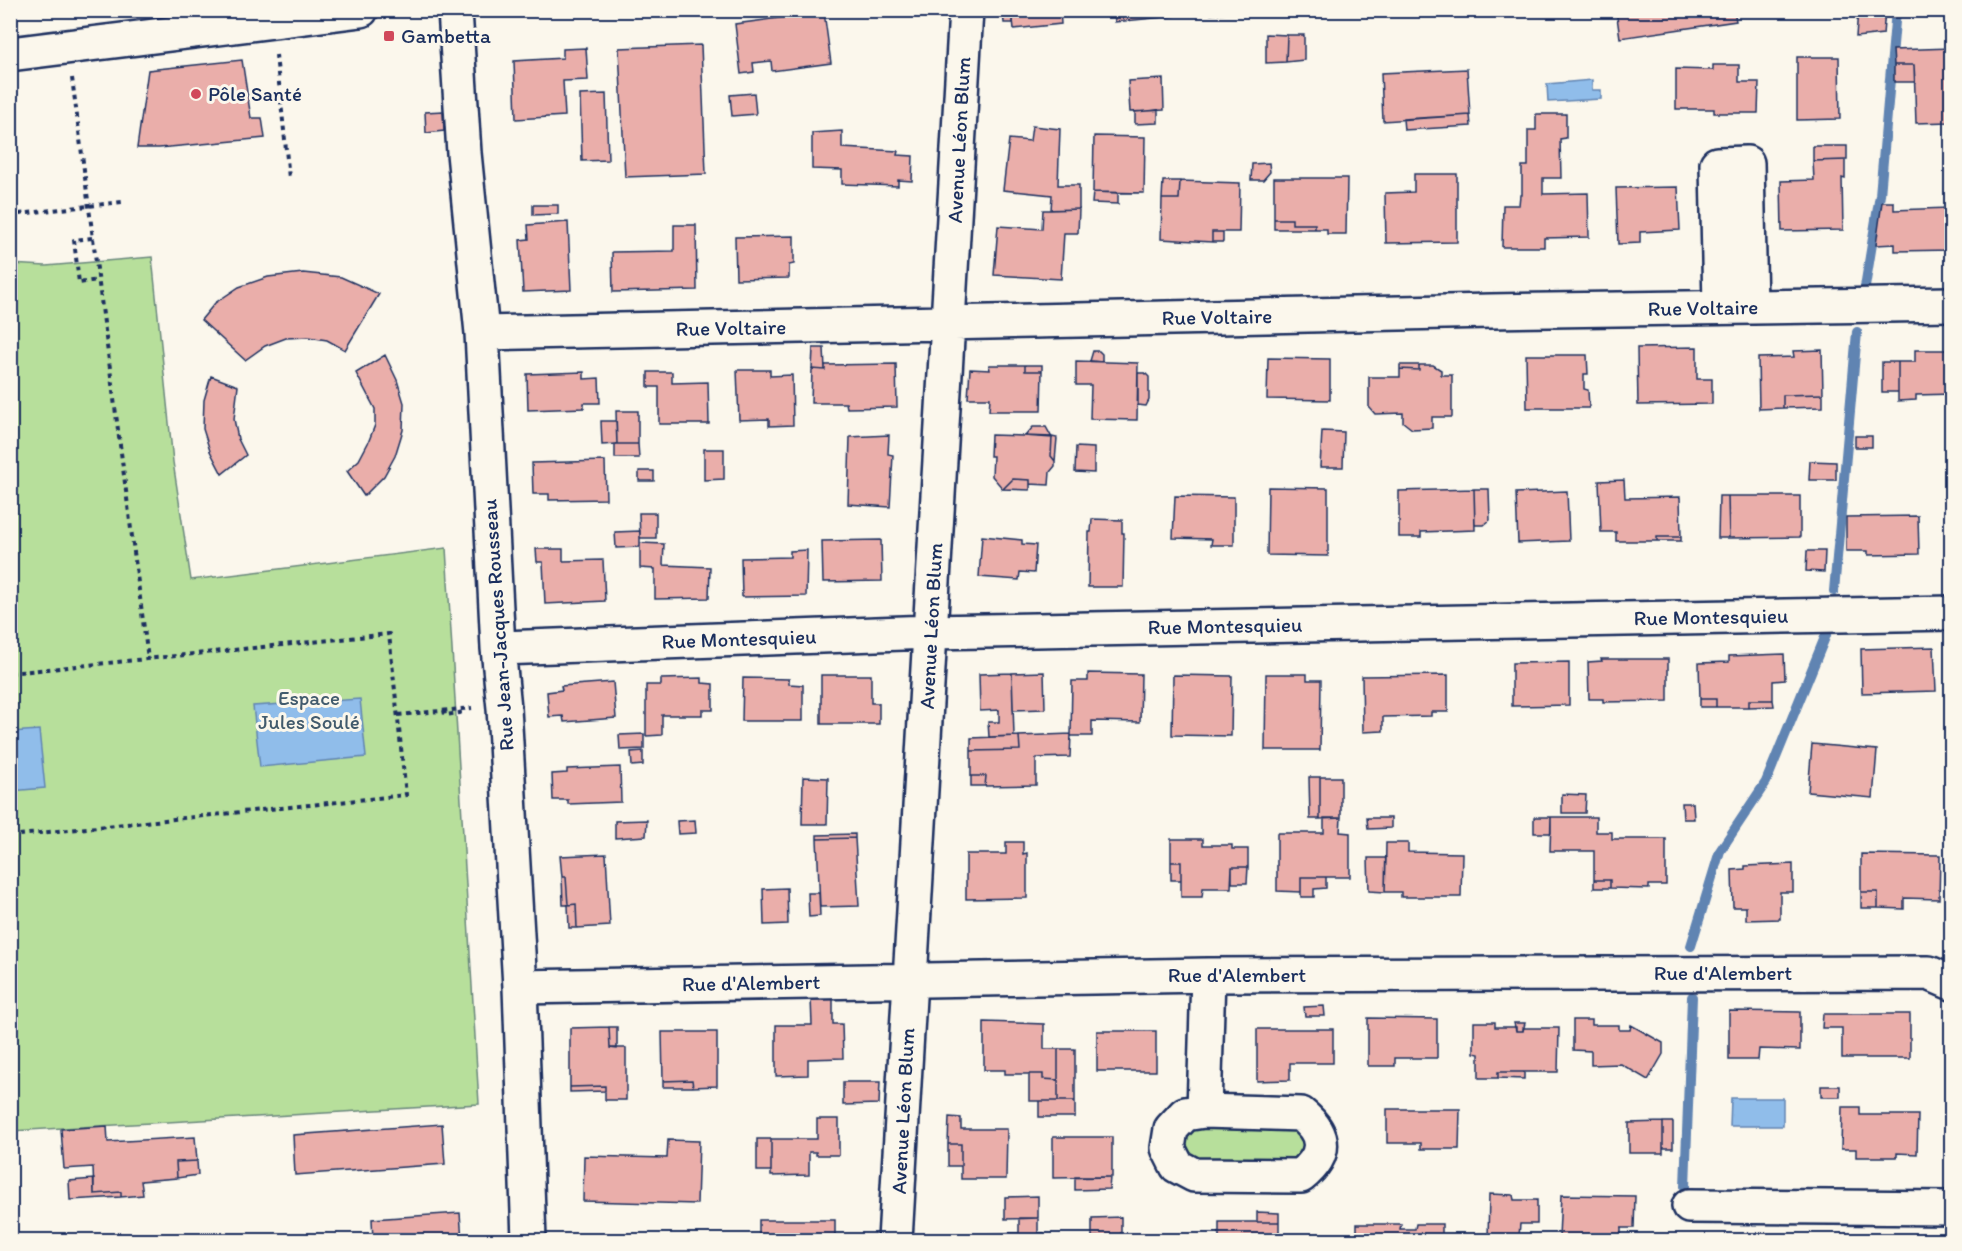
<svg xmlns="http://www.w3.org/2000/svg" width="1962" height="1251" viewBox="0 0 1962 1251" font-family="Itim,sans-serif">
	<rect width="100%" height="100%" fill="#fbf7ec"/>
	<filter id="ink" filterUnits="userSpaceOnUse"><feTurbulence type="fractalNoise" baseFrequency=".0167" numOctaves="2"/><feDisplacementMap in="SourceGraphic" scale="12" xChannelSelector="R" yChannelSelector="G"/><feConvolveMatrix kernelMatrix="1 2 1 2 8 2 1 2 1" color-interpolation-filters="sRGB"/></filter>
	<g filter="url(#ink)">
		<!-- green -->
		<path fill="#b7df9b" stroke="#69877c" stroke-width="1.5" d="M152,257L173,462L191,580L446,548L479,1104L11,1131L10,264L46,266Z
			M1195,1125L1295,1126L1308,1147L1296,1162L1195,1161L1186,1155L1183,1141Z"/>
		<!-- water -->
		<path fill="#90bdea" stroke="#6184b2" stroke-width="1.5" d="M1592,80V90H1601V99L1548,102L1547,84Z
			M360,699L366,757L260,767L253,706Z
			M39,730L45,788L11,791V732Z
			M1731,1098H1783V1126H1730Z"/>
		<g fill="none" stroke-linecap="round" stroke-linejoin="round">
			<!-- stream -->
			<path stroke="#6184b2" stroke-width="10" d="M1865,287L1880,195L1896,10
				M1834,591L1857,332
				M1691,946L1720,851L1766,782L1826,635
				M1685,1187L1692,997"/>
		</g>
		<!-- building -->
		<path fill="#eaaeaa" stroke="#1b2f5e" stroke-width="1.5" d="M1012,10H1060L1061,24L1014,29Z
			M1012,10L1013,23H1004L1003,11Z
			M1114,10H1174V16L1115,22Z
			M1211,10H1246L1211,14Z
			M1616,10H1734L1736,21L1620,38Z
			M1858,10H1885L1883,34L1856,37Z
			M824,12L831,63L772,71L771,61L753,63L754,72L741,74L735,24Z
			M1266,34L1287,35L1286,62L1266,63Z
			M1287,35H1304V60L1286,62Z
			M701,45L706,174L625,177L619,48Z
			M586,48L588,80L563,81L565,116L516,119L514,61L563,58V49Z
			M1951,48L1952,99H1948L1949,122L1916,123L1914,65H1894L1893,50Z
			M1797,57H1839L1840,119L1797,120Z
			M242,60L251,118H262L265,138L159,148H137L148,70Z
			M1713,65H1739V82H1759L1758,113H1714V109H1676V69L1713,70Z
			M1894,65H1914L1915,82H1894Z
			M1467,69L1470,115L1383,121L1381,73Z
			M1163,79L1164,110L1130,112L1128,81Z
			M754,93L756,114L732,116L730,95Z
			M606,94L608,160L582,161L580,95Z
			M1158,110V123L1135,124V112Z
			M443,111L444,131L426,133L425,112Z
			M1536,114H1566V138L1560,139L1561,178H1543V194L1588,193L1589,237L1544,238V247H1502L1503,205H1519L1520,195H1522V166H1528V130H1536Z
			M1470,115L1471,126L1404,130L1403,119Z
			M1032,126L1060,129L1058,185H1079V209L1051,210L1052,195L1003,190L1009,139L1030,141Z
			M842,131V148L898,151L897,155L913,156L912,181L898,180V186L842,184V170L812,169V133Z
			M1094,136L1145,137L1144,193L1093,192Z
			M1813,146H1847V160L1813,161Z
			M1845,160V179L1842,178L1843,230L1782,231L1781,181L1814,180L1813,161Z
			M1269,163L1270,172L1263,180H1251L1252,164Z
			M1414,174H1457V242L1386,243L1385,193L1414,192Z
			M1274,178H1347L1346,234H1327V229H1315V224H1292V219H1274Z
			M1163,181H1180L1179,199H1162Z
			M1180,181L1240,183L1239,232H1212V242L1161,239L1162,199H1179Z
			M1678,187L1680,230L1640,232V243L1618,244L1616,188Z
			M1093,192L1118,193V204L1092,203Z
			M1882,202H1894V210L1949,208L1951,250L1895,251V244L1876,245Z
			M533,205H558V214L533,215Z
			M1079,209L1078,233H1064L1061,279L994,275L998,226L1042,229L1043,210Z
			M1274,219H1292V224H1315V229H1274Z
			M568,222L571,290L523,292L520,240L529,239L528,225Z
			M674,225H696L697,290L613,292L612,252L674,251Z
			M1212,232H1223V242H1212Z
			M794,236V264L789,265V278L736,279L735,237Z
			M303,273L341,277L379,294L345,350L327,340L308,337L286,338L265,346L245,360L201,320L215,303L239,287L268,277Z
			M1697,347V379H1712V404L1638,405L1637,348Z
			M813,348H824L825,370L812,369Z
			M1822,350L1823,394L1783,395V408L1759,409L1758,358L1794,357L1793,351Z
			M1915,350H1952V394L1916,395V400L1898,401V362H1915Z
			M1093,351H1099L1102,354V362L1090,361Z
			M385,355L397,380L404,403L403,430L395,456L384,476L364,496L347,471L359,460L368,443L375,425V409L356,373Z
			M1526,355H1587L1588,374H1584V389L1588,390L1589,408H1527Z
			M1268,358L1330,359V400L1267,399Z
			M1076,361L1138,363L1137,420L1090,419L1091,385H1076Z
			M1882,362H1898V392H1882Z
			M896,364L897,407L847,408L846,403H811L812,369L825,370V365Z
			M989,365H1025V371H1042L1041,411H989L990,398H968L970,369L990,370Z
			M1025,365H1042V371H1025Z
			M1400,365H1419V370L1400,369Z
			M1419,365H1433L1441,370V375H1452V417H1432V428L1412,429L1403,422V413L1375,414L1369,407V377H1400V369L1419,370Z
			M737,370H770V376L792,375L793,425L769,426V419L739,420Z
			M584,372V379L599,378L600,403H584V408L528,410L527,374Z
			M648,372H672V383L708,382L709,424H659V387H648Z
			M1138,373H1145L1149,377V400L1146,406L1138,405Z
			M211,376L238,386L234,419L238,439L246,455L222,474L210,451L203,429L204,400Z
			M1823,394V407L1783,408V395Z
			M616,411H638V444H617Z
			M601,421H616L617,444L602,445Z
			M1033,427H1046L1052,438L1025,436Z
			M1322,431L1344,432L1343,467H1320Z
			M889,435L888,454L893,455L890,507L848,504L850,437Z
			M991,435L1052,437L1051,456L1055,461V466L1050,472L1049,485L1030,484V480L1013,479L1003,489L992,476L993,456H990Z
			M1855,436H1872V447H1855Z
			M1052,437L1057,438L1055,461L1051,456Z
			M615,444H638L639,458H615Z
			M1076,447L1094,448V473L1075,472Z
			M704,449H724V479L704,480Z
			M605,461L606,499L549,500V494H533L532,463Z
			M1810,461L1836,462V480H1809Z
			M639,471H654V481H639Z
			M1013,479L1030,480V490L1003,489Z
			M1624,480L1625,498L1680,497L1681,537H1657V541H1616V532H1601L1599,481Z
			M1268,487L1328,488V556L1267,555Z
			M1474,489H1489L1490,520L1484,525H1475Z
			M1474,489L1475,530L1421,532V537H1399V491Z
			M1567,491L1569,541L1518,543L1516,493Z
			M1175,496L1234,497V545H1211L1212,539L1173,538Z
			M1719,496H1728L1729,538H1718Z
			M1728,496H1800V537L1729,538Z
			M639,513H656V538H640Z
			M1918,516L1919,554L1868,555V551H1846V517Z
			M1092,519L1122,520V533H1124L1123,587H1088L1089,532H1091Z
			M640,531V547L616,548L615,532Z
			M982,536L1022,540V544L1036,545L1034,573L1020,572L1019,580L979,577Z
			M1657,537H1681V541H1657Z
			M881,540L882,581L823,582L822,541Z
			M640,543L664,544L663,565L710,567L709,598L655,599V569L640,568Z
			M536,549H563V561L603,560L605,601L545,604L543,562H537Z
			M807,550L806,596L742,597L741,558L790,557V551Z
			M1807,551H1825L1824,572L1806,571Z
			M1934,647L1936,691L1862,693L1861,649Z
			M1784,654L1785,680L1773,681V700H1749V707H1716V699H1700L1699,663L1729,662V656Z
			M1601,659H1668V701L1603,702V699H1589L1588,662L1602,661Z
			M1569,662V705L1512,706V663Z
			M1044,672L1045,709L1013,710L1012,673Z
			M1012,673L1014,736L989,737L988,722H999V710L980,711L979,674Z
			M1088,673L1141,674L1140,722L1092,721V736H1071L1072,681H1088Z
			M1266,674H1307V680H1321L1320,750H1265Z
			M821,675H871V703H879V724H821Z
			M1173,675L1232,676L1231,736L1172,735Z
			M1448,675V712H1431V716L1383,717V731L1363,732L1362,676Z
			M702,678V683L713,684V710H702V715H662V735L646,736V685H661V679Z
			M743,678L789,679V684L803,685V721H742Z
			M613,682L616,718L564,722L563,716L549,717L547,692L562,690L561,686Z
			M1700,699H1716V707H1700Z
			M1749,700H1773L1774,706L1749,707Z
			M644,734V749L620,750L619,735Z
			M1071,734L1070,757L1036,758V785L985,786L986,776H971V751L1020,750L1019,736Z
			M1019,736L1020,750L971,751V738Z
			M1812,744L1877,750L1873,798L1808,792Z
			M643,751V765L632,766L631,752Z
			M620,767L621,802L568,804V800H553L552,774L567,773V769Z
			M971,776H986L985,786H971Z
			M803,777L828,778L827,824H802Z
			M1309,777H1320V819H1310Z
			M1320,777H1341V818L1320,819Z
			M1562,794L1586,795L1585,813H1562Z
			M1682,803H1693L1694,819H1683Z
			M1534,817H1551V833H1534Z
			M1551,817H1596V832H1612V839H1666V885H1649V889L1610,888V880H1594V851H1550Z
			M1324,818H1341L1340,832L1350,833V877H1301V892L1277,891V833H1324Z
			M1367,818H1391V828L1368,829Z
			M647,820L646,836L615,838V821Z
			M695,820L696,833L678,834L677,821Z
			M855,834V838L817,839V835Z
			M855,838L859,906L820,907L817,839Z
			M1171,839H1203V845H1232V849H1248V867H1232L1231,888H1203L1202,897H1181V862H1171Z
			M1006,842H1023V854L1027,853V898L966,899V854H1006Z
			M1386,843H1408V852L1462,853L1461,897H1401V892H1385Z
			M606,854L610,926L577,928L576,904L568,905L566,877H562L560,856Z
			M1861,854L1940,855L1939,899L1904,898V909L1878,908V892H1861Z
			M1368,858H1386L1385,892L1369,891Z
			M1171,862H1181V880H1171Z
			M1793,864V892H1780V919L1746,920V907H1733L1732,870L1745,869V866Z
			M1232,867H1248L1247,883H1232Z
			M562,877H566L568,905H563Z
			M1301,877H1326V888L1314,889V897H1301Z
			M1594,880H1610V888H1594Z
			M787,888L788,924L764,925L763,889Z
			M1861,892H1878V908H1861Z
			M808,893H819L820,916L809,917Z
			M576,904L577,928H569L568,905Z
			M833,997V1024H842L843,1058L808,1059V1075L776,1076V1025H812L811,998Z
			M1324,1006L1325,1016H1305L1304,1007Z
			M1729,1011L1800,1012V1050L1759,1049L1758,1060H1729Z
			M1823,1014H1910V1058H1842V1028H1822Z
			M1368,1018L1437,1019V1058H1395V1066H1368Z
			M1573,1020H1592V1025H1619V1030H1630L1631,1025L1663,1043V1054L1648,1080L1621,1064L1591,1065V1051L1573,1050Z
			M984,1022L1044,1024V1049H1058V1080L1043,1079V1074H1005V1070H984Z
			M1474,1022H1495V1027H1516V1031H1523V1028H1559L1558,1072H1498V1078H1479V1054L1474,1053Z
			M1514,1023H1525L1523,1031H1516Z
			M609,1027L610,1048H626V1100H605V1086L570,1087V1028Z
			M609,1027H617V1049L610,1048Z
			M1257,1029H1333V1063H1290V1080L1257,1081Z
			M1097,1031H1156V1071H1097Z
			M662,1032H717V1086L693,1087L692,1080L663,1081Z
			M1058,1049H1075V1101H1058Z
			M1498,1072H1524V1079L1498,1078Z
			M1029,1074H1043V1079L1058,1080V1101H1029Z
			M692,1080L693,1087H663V1081Z
			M843,1082H880L879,1104L843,1105Z
			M605,1086V1091L570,1092V1087Z
			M1821,1086H1840V1097H1821Z
			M1039,1101H1075V1117H1039Z
			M1842,1107H1860V1115H1918L1917,1154L1897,1153V1157H1856V1149H1841Z
			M1387,1109H1460L1459,1149H1421V1143H1387Z
			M949,1117L961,1118V1129H1007L1006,1179H961V1144H948Z
			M817,1119H839V1155H816V1152H809V1175L771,1176V1139H817Z
			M1663,1122H1673V1148H1663Z
			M1663,1122V1153H1629V1123Z
			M442,1124L445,1164L295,1175L293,1135Z
			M107,1126L108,1142L195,1137L197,1161L176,1162L177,1178L141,1181L143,1195L121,1197V1192L94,1194L93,1167L64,1169L61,1129Z
			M1053,1137H1112V1177L1053,1178Z
			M757,1139H771V1171H757Z
			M668,1140L699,1141L697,1204L583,1201L584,1156L667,1158Z
			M948,1144H961V1166H948Z
			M197,1161L198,1175L177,1178L176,1162Z
			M1075,1177H1110L1109,1189L1075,1190Z
			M94,1179V1194L121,1192V1197L70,1200L69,1181Z
			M1489,1194L1513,1195L1514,1200H1537V1224H1520L1519,1236L1559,1237L1561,1195L1635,1196L1634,1228H1621V1236L1669,1238V1240H1488Z
			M1038,1196V1218L1005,1219V1197Z
			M1257,1212L1279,1213V1222H1257Z
			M460,1213L462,1240H373L372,1219Z
			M1121,1217V1236L1180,1235V1240H1104V1237H1092V1218Z
			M1019,1218H1038V1233H1044V1240H975V1234L1019,1233Z
			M759,1220H835V1240H759Z
			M1219,1222H1279V1240H1219Z
			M1357,1224H1401L1400,1229H1415L1416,1224H1442V1240H1357Z
			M628,1236L629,1240H571Z"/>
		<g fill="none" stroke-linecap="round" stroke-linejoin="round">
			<defs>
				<path id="minor" d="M455,10L464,153L482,333L498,648L504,708L520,987L529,1240
					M1720,307L1717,164L1747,163L1750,307
					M482,333L1491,311L1952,304
					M498,648L930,632L1952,613
					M520,987L1208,975L1929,973L1952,983
					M1204,1111L1301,1114C1327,1135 1327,1155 1301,1176L1194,1175L1177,1166L1168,1148L1171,1129L1185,1114Z
					M1204,1111L1208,975
					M1689,1206L1952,1208
					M895,1240L966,10"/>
				<path id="major" d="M10,54L361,10"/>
			</defs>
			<!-- minor casing -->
			<use href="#minor" stroke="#1b2f5e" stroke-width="38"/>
			<!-- major casing -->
			<use href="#major" stroke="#1b2f5e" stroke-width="38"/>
			<!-- path -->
			<path stroke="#1b2f5e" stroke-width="4" stroke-dasharray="4.5 4.5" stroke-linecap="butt" d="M276,55L289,178
				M72,78L148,659
				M10,215L122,202
				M92,238L74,240L79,283L98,280
				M10,673L389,634L406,795L10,836
				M444,710L445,715L460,713L459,709
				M398,715L472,708"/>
			<!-- minor -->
			<use href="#minor" stroke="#fbf7ec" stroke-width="33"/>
			<!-- major -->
			<use href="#major" stroke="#fbf7ec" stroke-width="33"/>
		</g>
	</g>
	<!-- markers -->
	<g fill="#d1495b" stroke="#fbf7ec" stroke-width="2">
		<rect x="383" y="30" width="12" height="12" rx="3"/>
		<circle cx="196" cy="94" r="6"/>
	</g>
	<g text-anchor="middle" stroke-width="6" stroke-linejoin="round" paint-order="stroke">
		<!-- poi labels -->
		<g font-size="21" fill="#1b2f5e" stroke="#fbf7ec" text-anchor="start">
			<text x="401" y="43">Gambetta</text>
			<text x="208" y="101">Pôle Santé</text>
		</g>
		<!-- street labels -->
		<g font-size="21" fill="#1b2f5e" stroke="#fbf7ec">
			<text transform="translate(959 140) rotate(-87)" y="7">Avenue Léon Blum</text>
			<text transform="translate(1703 308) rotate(-1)" y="7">Rue Voltaire</text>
			<text transform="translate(1217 317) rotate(-1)" y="7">Rue Voltaire</text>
			<text transform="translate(731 328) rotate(-1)" y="7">Rue Voltaire</text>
			<text transform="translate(1711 617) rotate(-1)" y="7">Rue Montesquieu</text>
			<text transform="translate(498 625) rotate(-94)" y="7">Rue Jean-Jacques Rousseau</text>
			<text transform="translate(931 626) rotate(-87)" y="7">Avenue Léon Blum</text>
			<text transform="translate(1225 626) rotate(-1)" y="7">Rue Montesquieu</text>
			<text transform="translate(739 639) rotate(-2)" y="7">Rue Montesquieu</text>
			<text x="1723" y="980">Rue d'Alembert</text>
			<text x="1237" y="982">Rue d'Alembert</text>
			<text transform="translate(751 983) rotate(-1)" y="7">Rue d'Alembert</text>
			<text transform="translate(903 1111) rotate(-87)" y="7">Avenue Léon Blum</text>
		</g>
		<!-- park labels -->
		<g font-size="21" fill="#425b6d" stroke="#fbf7ec">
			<text x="309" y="705">Espace<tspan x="309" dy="24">Jules Soulé</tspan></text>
		</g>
	</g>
	<!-- margin -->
	<rect width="1962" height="1251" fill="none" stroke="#fbf7ec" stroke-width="36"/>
	<rect x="18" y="18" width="1926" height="1215" fill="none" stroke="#1b2f5e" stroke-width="2" filter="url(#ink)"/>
</svg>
